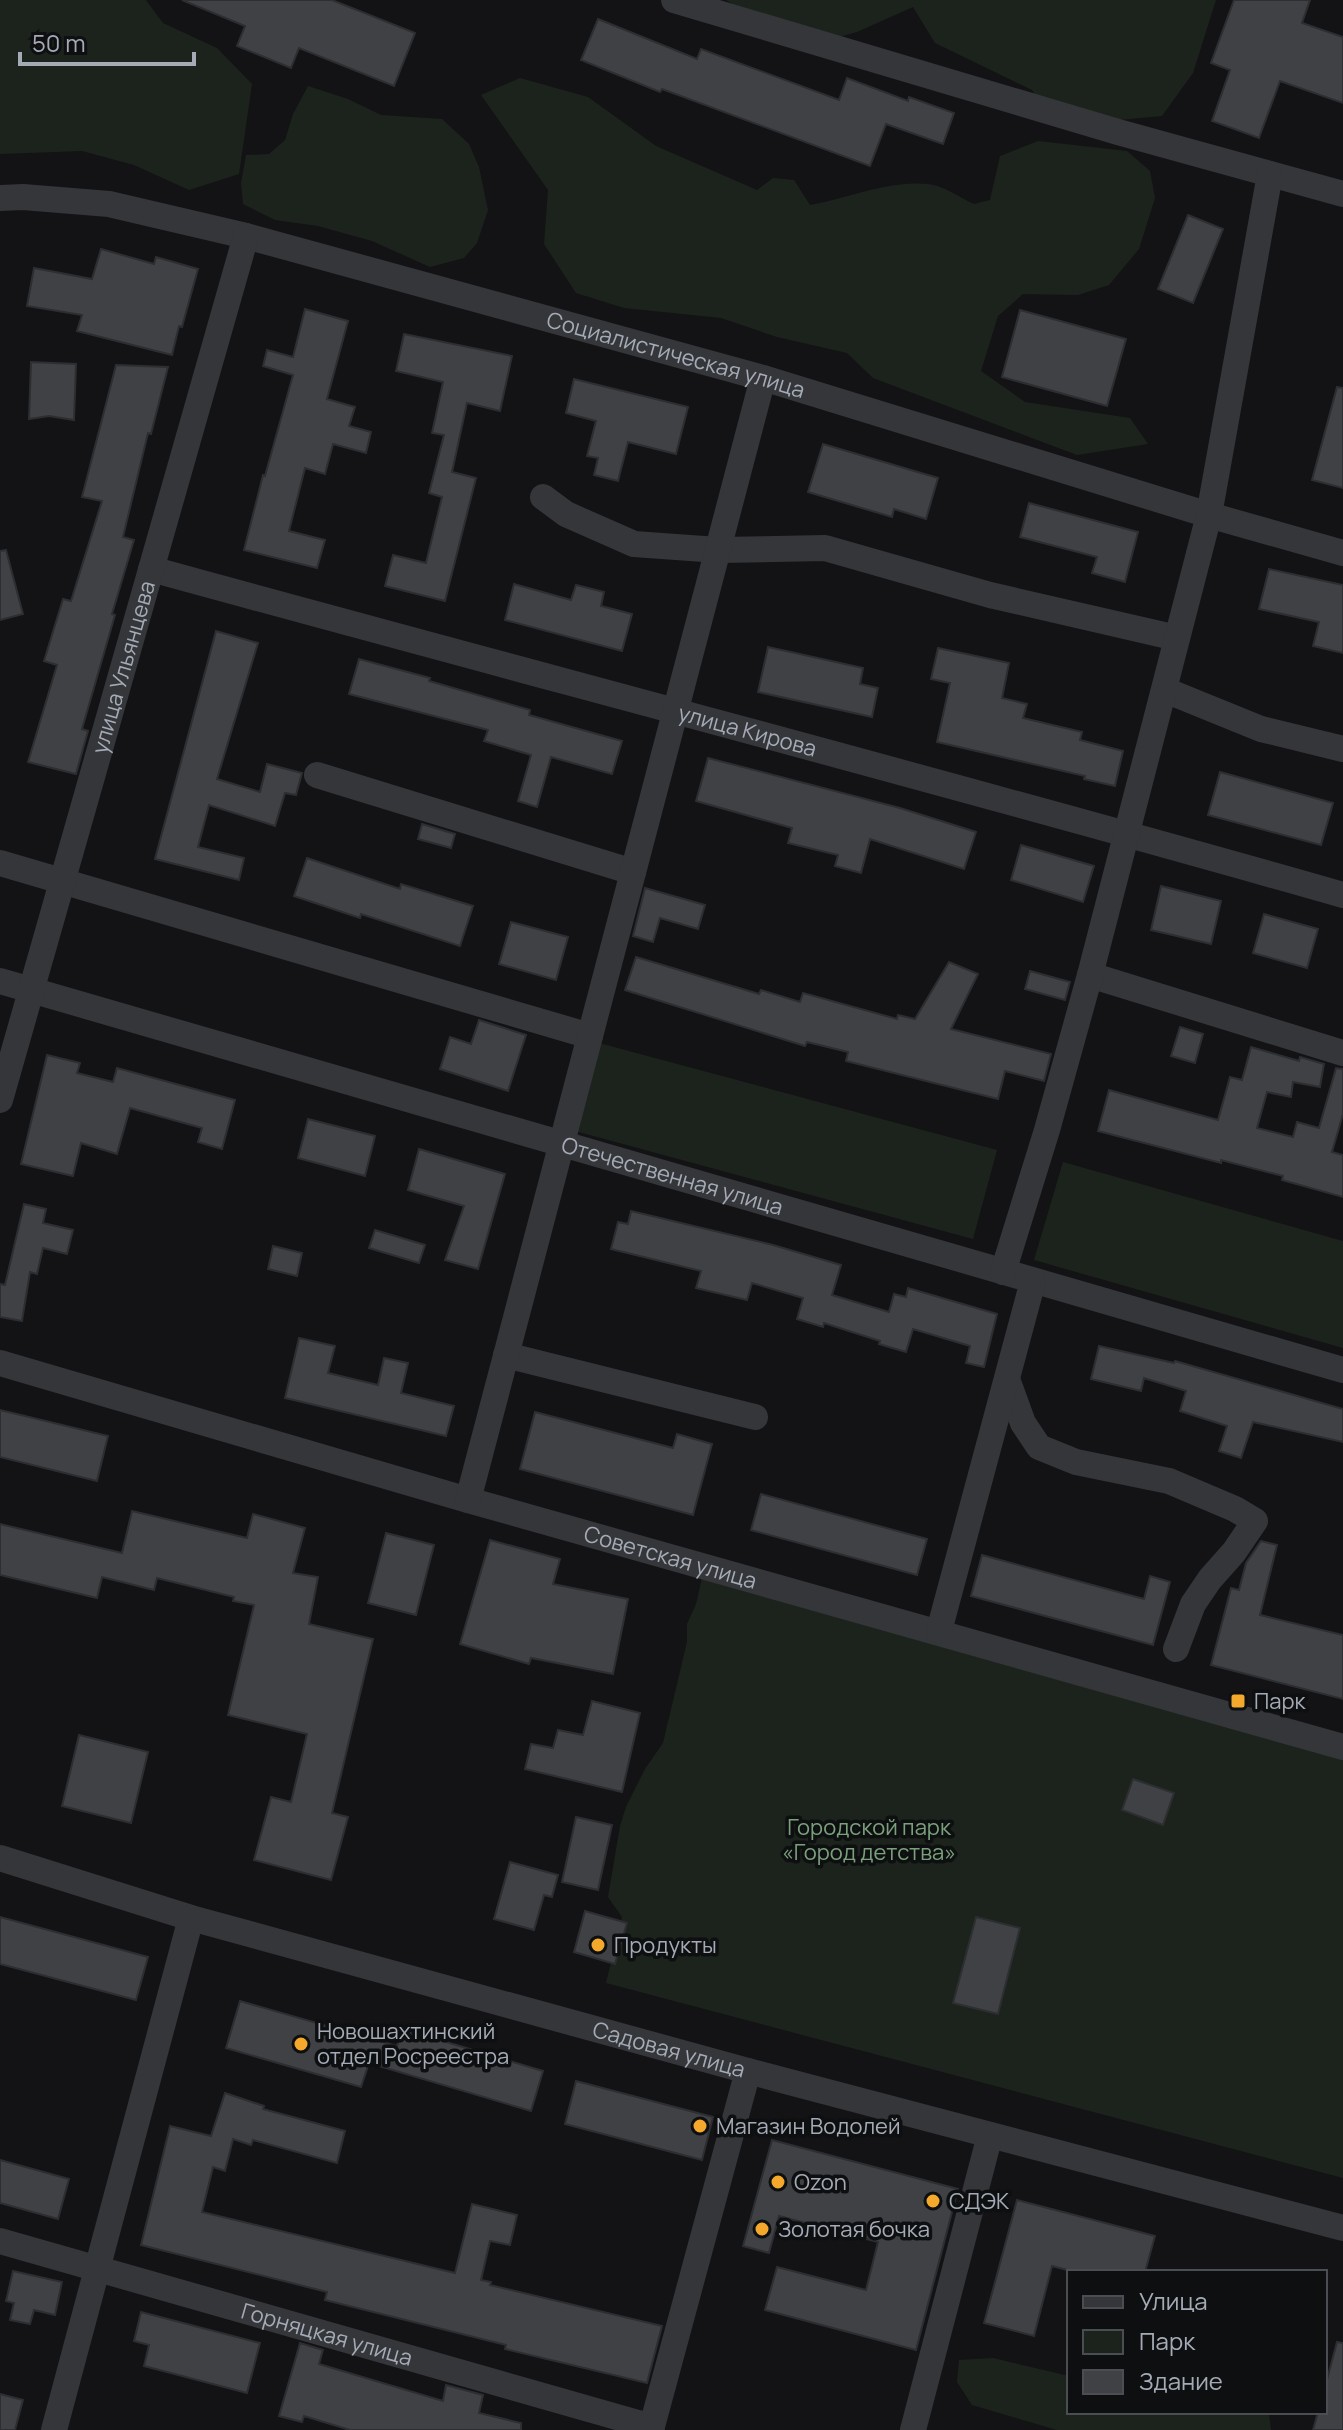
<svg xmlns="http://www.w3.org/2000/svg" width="1343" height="2430" viewBox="0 0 1343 2430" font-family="Manrope,sans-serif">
	<rect width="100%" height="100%" fill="#131315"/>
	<!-- green -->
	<path fill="#1c231c" d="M0,0H146L163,23L217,48L252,84L239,174L189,190L134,165L82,151L0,154Z
		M726,0H1216L1193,73L1162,116L1119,120L1049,115L1032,90L935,43L913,7L857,32L818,43L775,30Z
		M520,78L588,97L656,146L757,190L773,178L794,180L810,205C849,198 888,180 928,184C943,185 960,198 974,204L990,200L1000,156L1038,141L1127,151L1150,171L1155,198L1139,249L1109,285L1078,295L1023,294L998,316L981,371L1025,402L1130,418L1148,444L1077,455L873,378L847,353L777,337L721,318L624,308L576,293L544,244L548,190L481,95Z
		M308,86L348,99L381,115L442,119L469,144L479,167L488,210L477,243L464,258L430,267L372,241L318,226L275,220L243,204L241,183L246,155L269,154L285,140L293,114Z
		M599,1043L997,1150L973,1239L575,1131Z
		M1063,1162L1343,1241V1348L1034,1260Z
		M702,1578L1343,1758V2178L606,1983L622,1917L608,1897L620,1826L626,1807L645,1769L663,1743L687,1642V1624L696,1604Z
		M993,2358L1069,2376V2412H1266L1269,2414L1271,2430H1057L972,2405L957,2382L959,2360Z"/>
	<!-- building -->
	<path fill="#3f4145" stroke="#2d2e31" stroke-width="2" d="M182,0H332L415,33L394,86L299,48L291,68L237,46L245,26Z
		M1234,0H1310L1302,23L1343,37V103L1280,81L1259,138L1212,121L1230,70L1211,63Z
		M598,19L697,59L701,49L839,100L847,78L908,101L909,97L954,113L943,144L886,124L870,166L662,89L660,92L581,60Z
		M1188,215L1223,229L1193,303L1158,289Z
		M101,249L154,264L156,257L198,269L182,327L179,326L172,355L77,331L82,315L27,306L34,268L92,279Z
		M305,309L348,321L327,399L355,407L349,426L371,432L366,453L333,444L325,474L305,468L289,531L325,540L317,568L244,550L263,475L265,476L293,375L263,366L267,350L293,357Z
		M1020,310L1126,339L1107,406L1002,377Z
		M404,334L512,356L500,411L467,403L452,472L476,478L445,601L385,586L393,555L426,563L442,497L429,493L444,435L432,433L443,382L396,371Z
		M31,362L76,364L74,420L49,416L29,419Z
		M116,365L168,367L151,434L148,433L123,537L134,540L112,614L115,615L82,729L88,731L76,774L28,762L57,665L44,661L63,599L71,601L102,501L82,497Z
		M574,379L688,407L676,454L628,442L618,481L594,475L598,458L587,456L596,421L566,413Z
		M1337,387L1343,388V488L1312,480Z
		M823,444L938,478L926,519L894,509L892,517L808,492Z
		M1029,503L1138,532L1125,582L1092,573L1097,557L1020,537Z
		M6,550L23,614L0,620V551Z
		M1269,569L1343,585V653L1313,646L1319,622L1259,609Z
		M514,584L571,600L576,585L604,592L601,606L632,614L622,651L505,620Z
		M216,631L258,643L217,779L260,792L267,764L302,773L296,795L285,793L275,826L209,805L198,847L244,858L239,880L155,859Z
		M768,647L863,668L860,684L878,688L872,717L758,692Z
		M938,648L1009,663L1002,698L1027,704L1023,718L1082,732L1080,740L1123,751L1115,786L1084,779L1085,776L937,742L950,683L931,679Z
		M359,659L430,678L429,681L530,710L529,715L622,741L612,774L551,757L537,807L518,801L531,755L484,741L488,730L349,694Z
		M708,758L900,808L976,832L964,869L870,839L861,873L835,866L838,855L788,843L792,828L696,801Z
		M1220,772L1333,803L1321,845L1208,815Z
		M422,824L455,834L451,848L418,839Z
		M1021,845L1094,866L1083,902L1011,880Z
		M307,858L400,889L401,884L473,906L460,946L361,914L360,918L294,896Z
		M1161,886L1221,901L1211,944L1151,930Z
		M645,888L705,905L698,929L660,918L653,942L633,936Z
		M1264,914L1318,929L1307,968L1253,953Z
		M511,922L568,937L556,980L499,964Z
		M636,957L759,994L761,990L800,1002L803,993L897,1019L898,1015L915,1019L949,962L978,974L951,1029L1051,1054L1044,1081L1005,1071L998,1099L846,1061L848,1052L807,1042L805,1046L625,990Z
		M1030,971L1070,982L1065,1000L1025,989Z
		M479,1020L526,1035L508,1091L440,1069L450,1037L471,1044Z
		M1180,1027L1203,1034L1195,1063L1171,1056Z
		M1251,1047L1299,1061L1300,1057L1324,1064L1320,1087L1293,1082L1291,1097L1267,1092L1257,1128L1293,1137L1297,1122L1319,1128L1336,1068L1343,1069V1114L1332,1152L1343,1155V1197L1282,1180L1283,1176L1221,1160V1163L1098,1131L1109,1090L1218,1120L1230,1077L1242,1080Z
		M47,1055L80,1063L77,1073L113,1082L117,1068L235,1100L222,1149L198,1142L202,1128L130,1108L117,1154L81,1143L73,1176L21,1164Z
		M308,1119L375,1136L365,1176L298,1158Z
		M419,1149L505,1174L478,1269L445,1260L464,1206L408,1190Z
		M24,1204L46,1209L43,1223L73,1230L67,1254L43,1248L37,1274L30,1272L22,1321L0,1317V1284L5,1285Z
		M631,1211L773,1245L841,1265L832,1295L889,1312L894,1294L906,1297L908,1288L997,1314L984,1367L966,1363L970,1346L913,1329L906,1352L879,1344L880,1341L824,1323L823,1327L797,1319L803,1298L752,1283L747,1300L696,1288L701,1271L611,1249L618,1222L628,1224Z
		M375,1230L425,1245L419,1263L369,1248Z
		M273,1246L302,1253L297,1276L268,1269Z
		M299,1338L335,1346L328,1373L378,1385L384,1358L408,1363L401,1393L454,1406L446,1436L285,1398Z
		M1099,1346L1174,1363L1175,1361L1343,1409V1442L1253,1422L1241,1458L1219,1451L1227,1426L1180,1411L1186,1391L1144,1378L1141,1391L1091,1379Z
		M0,1410L108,1436L97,1481L0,1457Z
		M535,1412L673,1448L677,1434L712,1444L693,1515L520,1469Z
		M761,1494L927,1539L917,1575L751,1530Z
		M132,1511L247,1538L253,1514L305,1528L293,1573L318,1577L309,1624L373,1639L332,1813L348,1817L331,1880L254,1860L271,1797L291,1802L307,1734L228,1715L254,1605L233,1601L234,1597L157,1578L154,1590L102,1577L97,1598L0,1575V1524L122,1553Z
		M386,1533L434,1545L416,1615L368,1603Z
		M490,1540L560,1559L553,1584L628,1599L613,1674L531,1658L529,1664L460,1644Z
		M1261,1541L1277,1545L1260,1615L1343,1635V1699L1211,1665L1231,1588L1239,1590L1246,1563Z
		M982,1555L1144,1599L1150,1576L1170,1582L1153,1645L971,1596Z
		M592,1701L640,1713L622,1792L525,1769L531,1744L553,1748L558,1730L583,1735Z
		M79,1735L148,1752L131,1823L62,1806Z
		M1133,1779L1174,1793L1163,1825L1122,1810Z
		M576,1817L612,1825L598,1890L562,1882Z
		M510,1862L558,1875L552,1897L544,1895L534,1930L494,1919Z
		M585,1911L627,1923L615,1964L574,1952Z
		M0,1917L148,1957L136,2000L0,1964Z
		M976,1917L1020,1928L998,2014L953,2003Z
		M240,2001L397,2046L403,2029L543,2071L531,2111L369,2063L361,2087L226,2048Z
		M576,2081L713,2117L702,2160L565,2124Z
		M225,2093L264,2106L263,2109L345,2131L337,2163L253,2140L251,2145L233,2139L225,2171L213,2167L202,2212L455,2273L472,2204L517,2215L510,2245L490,2241L481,2280L491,2282L490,2285L662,2326L647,2383L505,2349L506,2345L325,2300L327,2292L141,2245L170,2126L211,2136Z
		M772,2140L958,2189L916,2350L765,2310L777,2267L866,2290L878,2242L779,2216L769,2253L743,2246Z
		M0,2160L69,2179L58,2219L0,2203Z
		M1017,2200L1155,2236L1145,2272H1075L1052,2266L1034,2336L984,2323Z
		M13,2271L62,2282L55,2315L34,2310L30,2324L10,2320L14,2303L6,2301Z
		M141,2312L260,2343L247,2393L144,2366L149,2345L134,2341Z
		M1337,2342L1343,2343V2430H1313L1318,2412H1325V2387Z
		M300,2343L323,2350L319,2364L443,2401L446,2385L483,2395L479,2413L521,2423V2430H350L304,2416L302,2422L279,2416Z
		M0,2394L23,2400L15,2430H0Z"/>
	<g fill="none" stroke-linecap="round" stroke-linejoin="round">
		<!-- minor -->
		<g stroke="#34363a" stroke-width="26">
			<path d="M674,0L1118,132L1343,194"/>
			<path id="s1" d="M0,198L23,197L109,204L246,236L763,378L1209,515L1343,553"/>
			<path d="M543,497L566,514L634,544L718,550L825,548L990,595L1177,638"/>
			<path id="s2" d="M151,569C548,678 947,782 1343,895"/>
			<path d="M1165,690L1261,729L1343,749"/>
			<path d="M317,775L633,872"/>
			<path d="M0,863L590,1036"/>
			<path d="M1090,975L1343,1053"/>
			<path id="s3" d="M0,981L1343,1370"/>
			<path id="s4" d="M0,1100L246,236"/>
			<path d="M1003,1272L1047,1130L1090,975L1209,515L1270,174"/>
			<path d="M506,1355L755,1417"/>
			<path id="s5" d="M0,1363L468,1500L1343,1747"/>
			<path d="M1007,1379L1023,1423L1039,1447L1076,1462L1169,1481L1235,1509L1255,1521L1234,1552L1210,1579L1193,1604L1176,1649"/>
			<path d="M468,1500L763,378"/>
			<path d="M939,1631L1033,1281"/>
			<path id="s6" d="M0,1858L191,1918L748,2071L1343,2228"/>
			<path id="s7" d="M0,2241L652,2427"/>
			<path d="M54,2430L191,1918"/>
			<path d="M651,2430L748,2071"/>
			<path d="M913,2430L990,2135"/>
		</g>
	</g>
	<!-- markers -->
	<g fill="#f4a92d" stroke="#0e0f10" stroke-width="3">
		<rect x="1230" y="1693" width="16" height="16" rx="4"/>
		<circle cx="598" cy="1945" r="8"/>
		<circle cx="301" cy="2044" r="8"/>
		<circle cx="700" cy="2126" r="8"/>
		<circle cx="778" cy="2182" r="8"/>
		<circle cx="933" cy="2201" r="8"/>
		<circle cx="762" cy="2229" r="8"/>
	</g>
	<g text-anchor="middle" stroke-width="7" stroke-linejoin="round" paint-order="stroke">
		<!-- street labels -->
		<g font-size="22" fill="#a5abb6" stroke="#0e0f10">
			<text dy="8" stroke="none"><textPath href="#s1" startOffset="696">Социалистическая улица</textPath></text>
			<text dy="8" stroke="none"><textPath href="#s4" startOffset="450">улица Ульянцева</textPath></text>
			<text dy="8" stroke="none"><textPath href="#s2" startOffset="618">улица Кирова</textPath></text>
			<text dy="8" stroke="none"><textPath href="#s3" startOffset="700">Отечественная улица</textPath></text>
			<text dy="8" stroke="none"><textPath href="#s5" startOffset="698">Советская улица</textPath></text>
			<text dy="8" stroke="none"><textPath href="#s6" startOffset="696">Садовая улица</textPath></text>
			<text dy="8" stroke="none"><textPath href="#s7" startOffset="340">Горняцкая улица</textPath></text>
		</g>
		<!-- poi labels -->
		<g font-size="22" fill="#a5abb6" stroke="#0e0f10" text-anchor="start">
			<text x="1254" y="1709">Парк</text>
			<text x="614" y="1953">Продукты</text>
			<text x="317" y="2039">Новошахтинский<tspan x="317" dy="25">отдел Росреестра</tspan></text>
			<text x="716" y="2134">Магазин Водолей</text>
			<text x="794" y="2190">Ozon</text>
			<text x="949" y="2209">СДЭК</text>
			<text x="778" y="2237">Золотая бочка</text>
		</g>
		<!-- park labels -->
		<g font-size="22" fill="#7ba17c" stroke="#0e0f10">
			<text x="869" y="1835">Городской парк<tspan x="869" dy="25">«Город детства»</tspan></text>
		</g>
	</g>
	<!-- legend -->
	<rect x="1067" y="2270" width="260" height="144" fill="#0e0f10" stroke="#4a4d52" stroke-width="2"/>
	<rect x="1083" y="2296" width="40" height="12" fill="#34363a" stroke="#4a4d52" stroke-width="2"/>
	<text x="1139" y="2310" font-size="24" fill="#a5abb6">Улица</text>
	<rect x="1083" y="2330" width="40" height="24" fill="#1c231c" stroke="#4a4d52" stroke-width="2"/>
	<text x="1139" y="2350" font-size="24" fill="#a5abb6">Парк</text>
	<rect x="1083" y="2370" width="40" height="24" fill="#3f4145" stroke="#4a4d52" stroke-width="2"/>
	<text x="1139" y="2390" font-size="24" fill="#a5abb6">Здание</text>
	<!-- scale -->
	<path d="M20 52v12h174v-12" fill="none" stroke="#a5abb6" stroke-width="4"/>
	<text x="32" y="52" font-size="24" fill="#a5abb6" stroke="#0e0f10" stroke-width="6" paint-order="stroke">50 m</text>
</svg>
